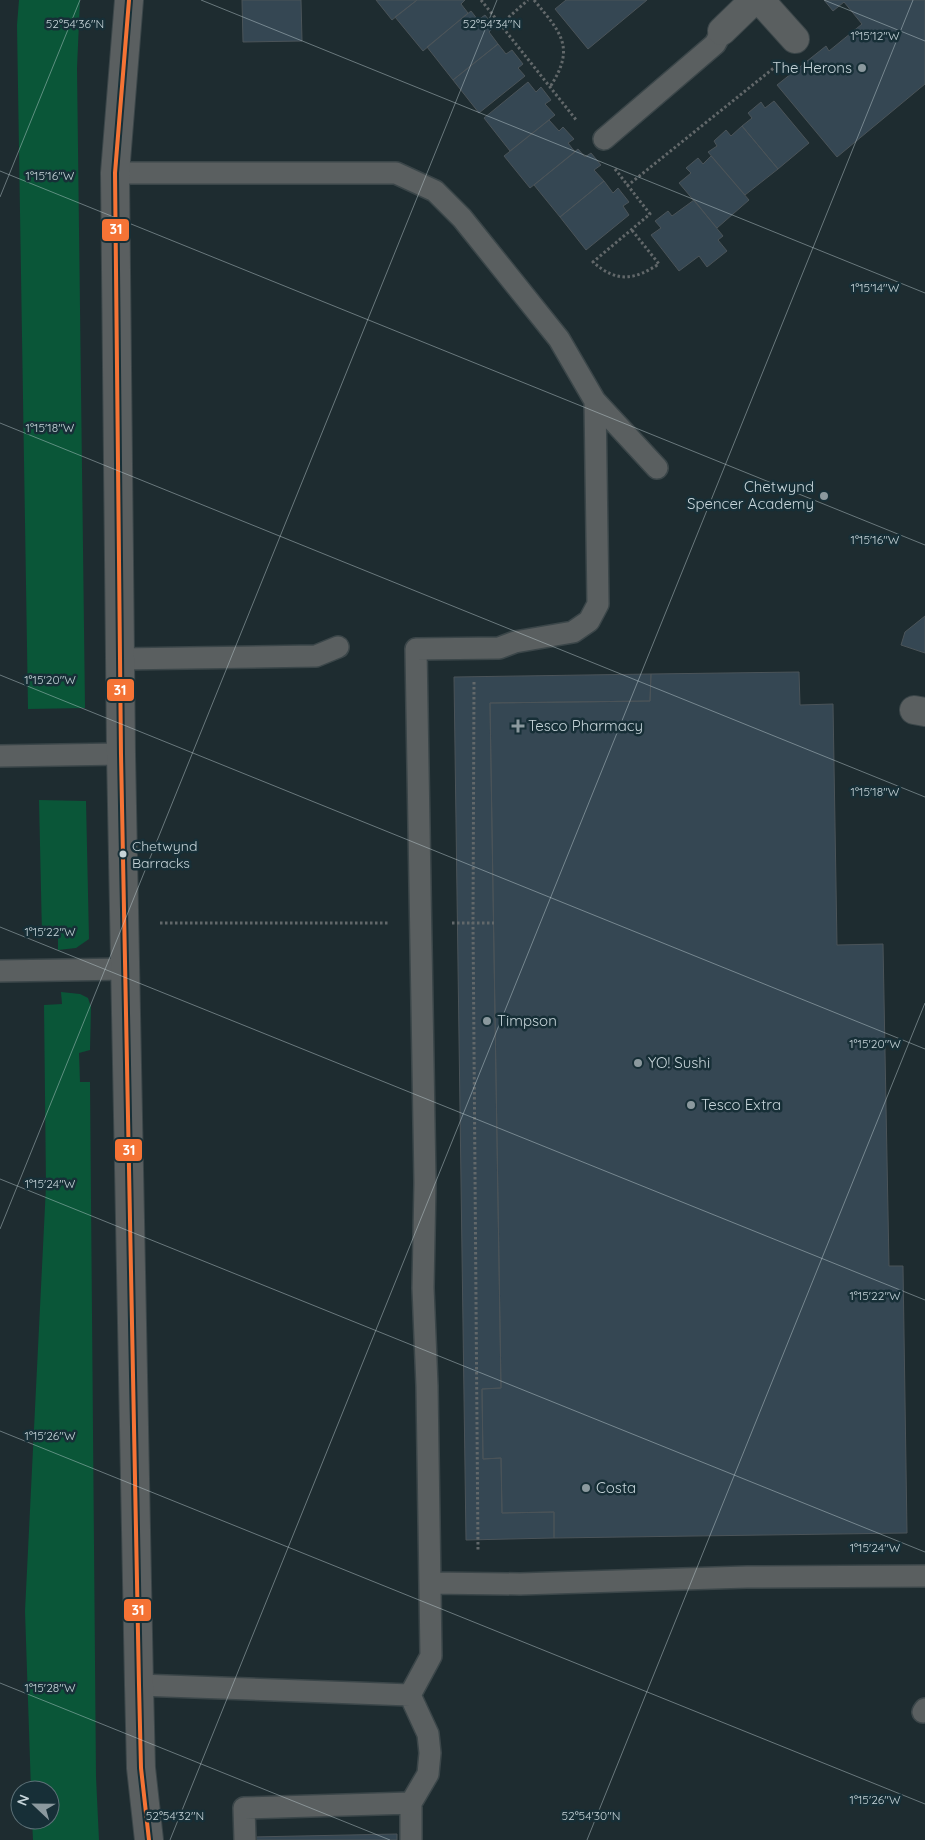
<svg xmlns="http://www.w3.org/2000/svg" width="925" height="1840" viewBox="0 0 925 1840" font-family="Quicksand,sans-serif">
	<rect width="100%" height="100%" fill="#1e2c30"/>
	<!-- green -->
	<path fill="#0a5638" d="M19,0H80L77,68L85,708L28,709L17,25Z
		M39,800L86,801L89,939L76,948L58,950V935H42Z
		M61,992L80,994L88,998L91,1007L90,1050L79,1053L80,1082H90L96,1777L99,1840H33L32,1820H50V1790H31L25,1611L46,1186L44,1005L62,1004Z"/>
	<!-- building -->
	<path fill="#354753" stroke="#4b5459" d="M242,0H301L302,41L243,42Z
		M376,0H417L392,20Z
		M417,0H465L461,4L468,13L423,51L395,17Z
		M566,0H647L588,49L555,9Z
		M824,0H925V84L837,157L777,85L826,46L829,51L862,24L844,2L833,11Z
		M471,11L478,20L485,15L494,27L489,32L498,44L453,80L427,47Z
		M498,44L506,54L512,50L523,64L518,68L525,76L479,113L453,80Z
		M528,82L536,92L541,87L551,100L545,104L555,115L510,151L484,118Z
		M774,101L809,143L778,169L742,126L752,118L748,113L761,102L765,108Z
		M549,120L559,131L563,127L574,139L568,143L575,152L530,188L504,156Z
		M742,126L778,169L745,195L708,152L717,146L714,141L726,130L731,136Z
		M578,149L585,157L591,153L601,165L594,170L604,181L560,217L534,185Z
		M711,156L749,200L717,228L679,183L691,173L686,168L698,158L703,164Z
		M604,181L613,193L618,188L629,202L623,206L629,215L586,250L560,217Z
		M694,200L723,236L718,240L727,251L707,267L699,256L679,271L651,235L661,228L655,221L668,211L672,216Z
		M925,616V653L901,645L905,632Z
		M799,672L800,705L833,704L837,945L883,944L889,1266H903L907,1533L554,1538V1512L502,1513L501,1458L483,1459L482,1389L501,1388L490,703L650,701L651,674Z
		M651,674L650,701L490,703L501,1388L482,1389L483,1459L501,1458L502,1513L554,1512V1538L466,1540L454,677Z
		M397,1834V1840H251V1837Z"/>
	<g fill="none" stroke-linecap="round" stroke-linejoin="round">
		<defs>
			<path id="service" d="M604,139L715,44L722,31
				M115,173H396L435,191L462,218L559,339L595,401L657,468
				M120,659L316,656L338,647
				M0,756L121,754
				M0,971L126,969
				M430,1583L520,1584L747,1577L925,1576
				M139,1685L410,1695
				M410,1695L431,1656L427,1386L423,1288L425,1183L416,649L499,648L515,642L573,632L589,621L598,604L595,401
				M410,1695L428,1734L430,1753L428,1774L411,1803V1840
				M923,1712L925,1709
				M245,1840L244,1808L411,1803"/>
			<path id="minor" d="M760,0L795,39
				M722,31L754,0
				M914,710L925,712"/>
			<path id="tertiary" d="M129,0L115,173L121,754L139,1685L141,1768L149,1840"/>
		</defs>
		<!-- service casing -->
		<use href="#service" stroke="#3b4649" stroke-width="24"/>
		<!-- minor casing -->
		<use href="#minor" stroke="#3b4649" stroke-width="30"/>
		<!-- tertiary casing -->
		<use href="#tertiary" stroke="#3b4649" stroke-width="30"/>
		<!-- path -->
		<path stroke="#62686a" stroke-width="3" stroke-dasharray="2.5 2.5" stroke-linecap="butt" d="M481,0L577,121
			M534,0C561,33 576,47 550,87
			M501,24L528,0
			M615,169L650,214L593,262C617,283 634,280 659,264L631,229
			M627,186L775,67
			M474,682L473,923L478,1551
			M160,923H389
			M452,923H494"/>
		<!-- service -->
		<use href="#service" stroke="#5a5f60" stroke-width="21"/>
		<!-- minor -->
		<use href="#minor" stroke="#5a5f60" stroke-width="28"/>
		<!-- tertiary -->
		<use href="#tertiary" stroke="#5a5f60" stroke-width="28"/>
		<defs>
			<path id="bus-1" d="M129,0L115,173L121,754L139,1685L141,1768L149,1840"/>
		</defs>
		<!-- bus-1 casing -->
		<use href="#bus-1" stroke="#172f37" stroke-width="8"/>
		<!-- bus-1 -->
		<use href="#bus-1" stroke="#f57335" stroke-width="4"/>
	</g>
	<!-- ticks -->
	<path fill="none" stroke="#c6d4d9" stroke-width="1" stroke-opacity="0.45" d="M201,0L925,293M824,0L925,41M0,171L925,545M0,197L80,0M0,423L925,797M0,675L925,1049M0,927L925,1300M0,1179L925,1552M0,1229L497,0M0,1431L925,1804M0,1683L390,1840M170,1840L913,0M587,1840L925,1003"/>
	<!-- markers -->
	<g fill="#8b999e" stroke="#172f37" stroke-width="2">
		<circle cx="862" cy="68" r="5"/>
		<circle cx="824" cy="496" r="5"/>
		<path d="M515.5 718.5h5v5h5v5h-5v5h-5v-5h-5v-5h5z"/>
		<circle cx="487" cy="1021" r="5"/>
		<circle cx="638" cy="1063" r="5"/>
		<circle cx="691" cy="1105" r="5"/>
		<circle cx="586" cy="1488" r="5"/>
	</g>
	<circle fill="#c6d4d9" stroke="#172f37" stroke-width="2" cx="123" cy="854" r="4.5"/>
	<g text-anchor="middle" stroke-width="5" stroke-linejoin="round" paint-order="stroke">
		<!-- bus labels -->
		<g font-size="14" fill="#c6d4d9" stroke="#172f37" text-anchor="start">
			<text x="132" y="851">Chetwynd<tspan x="132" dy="17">Barracks</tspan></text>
		</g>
		<!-- poi labels -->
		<g font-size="15" fill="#c6d4d9" stroke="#172f37" text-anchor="start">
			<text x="852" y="73" text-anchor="end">The Herons</text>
			<text x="814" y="492" text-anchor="end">Chetwynd<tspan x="814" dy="17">Spencer Academy</tspan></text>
			<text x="528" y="731">Tesco Pharmacy</text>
			<text x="497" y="1026">Timpson</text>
			<text x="648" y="1068">YO! Sushi</text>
			<text x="701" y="1110">Tesco Extra</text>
			<text x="596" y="1493">Costa</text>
		</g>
	</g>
	<g font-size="12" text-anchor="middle" fill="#c6d4d9" stroke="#172f37" stroke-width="5" stroke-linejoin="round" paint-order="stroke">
		<text x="492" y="28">52°54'34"N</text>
		<text x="75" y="28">52°54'36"N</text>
		<text x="875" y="40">1°15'12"W</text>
		<text x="50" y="180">1°15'16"W</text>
		<text x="875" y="292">1°15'14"W</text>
		<text x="50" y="432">1°15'18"W</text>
		<text x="875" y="544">1°15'16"W</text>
		<text x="50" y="684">1°15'20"W</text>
		<text x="875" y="796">1°15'18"W</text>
		<text x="50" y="936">1°15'22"W</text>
		<text x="875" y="1048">1°15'20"W</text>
		<text x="50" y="1188">1°15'24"W</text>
		<text x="875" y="1300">1°15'22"W</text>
		<text x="50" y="1440">1°15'26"W</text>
		<text x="875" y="1552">1°15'24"W</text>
		<text x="50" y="1692">1°15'28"W</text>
		<text x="875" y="1804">1°15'26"W</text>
		<text x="175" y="1820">52°54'32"N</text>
		<text x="591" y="1820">52°54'30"N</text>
	</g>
	<g stroke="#172f37" stroke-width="2">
		<rect x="101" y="218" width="29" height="24" rx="5" fill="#f57335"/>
		<rect x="106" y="678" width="29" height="24" rx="5" fill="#f57335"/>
		<rect x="114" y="1138" width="29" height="24" rx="5" fill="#f57335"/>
		<rect x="123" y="1598" width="29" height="24" rx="5" fill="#f57335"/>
	</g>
	<g font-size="14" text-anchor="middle" font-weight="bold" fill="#fff">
		<text x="116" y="234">31</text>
		<text x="120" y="695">31</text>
		<text x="129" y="1155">31</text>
		<text x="138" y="1615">31</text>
	</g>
	<!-- north arrow -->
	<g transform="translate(35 1805) rotate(292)"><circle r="24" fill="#172f37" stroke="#5d7178"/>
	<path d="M0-4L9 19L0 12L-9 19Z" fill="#8b999e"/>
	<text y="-8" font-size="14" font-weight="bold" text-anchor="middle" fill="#c6d4d9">N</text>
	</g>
</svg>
